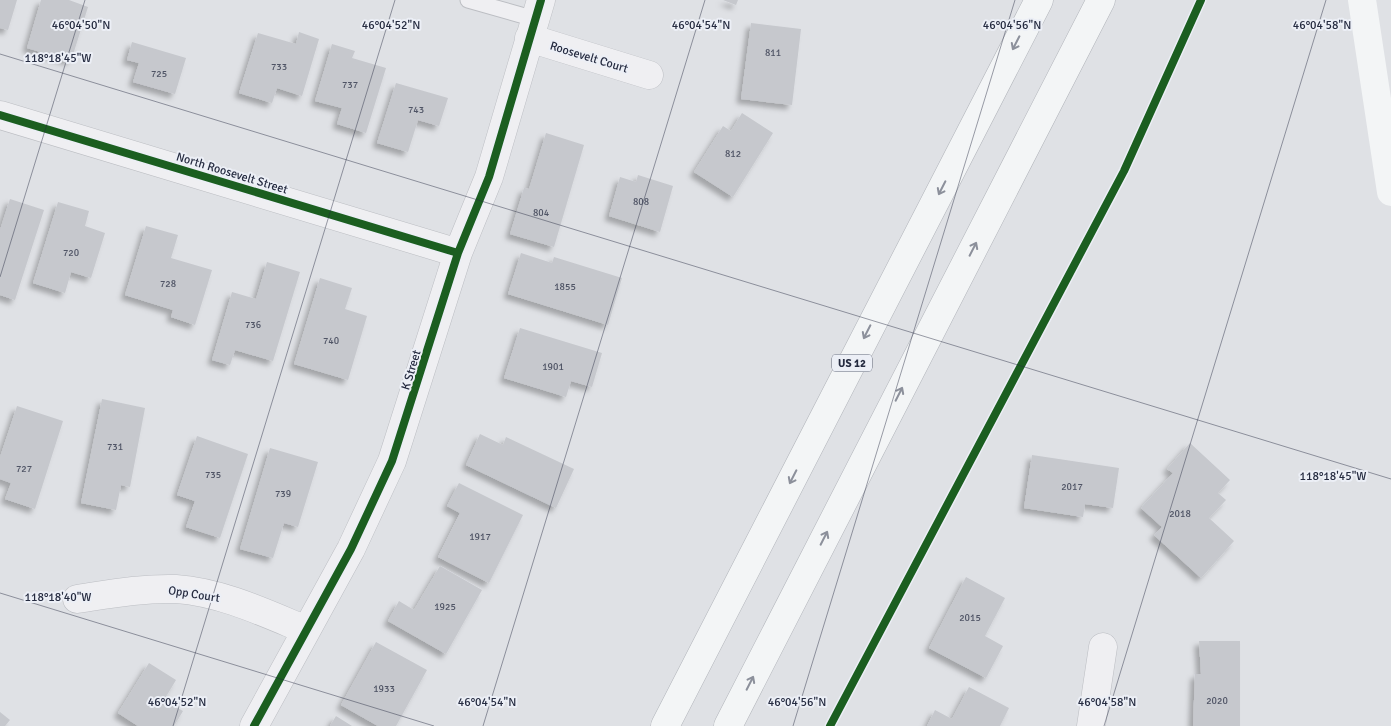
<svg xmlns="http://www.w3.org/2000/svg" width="1391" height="726" viewBox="0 0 1391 726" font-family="Signika,sans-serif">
	<defs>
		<filter id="shadow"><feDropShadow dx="-4.5" dy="4.5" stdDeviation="2.5" flood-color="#0004"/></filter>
	</defs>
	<rect width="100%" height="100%" fill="#dfe1e5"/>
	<!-- building -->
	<path fill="#c6c8cd" filter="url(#shadow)" d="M0,0H17L8,30L0,28Z
		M41,0H69L88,7L71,61L27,48Z
		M723,0H738L736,5Z
		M751,23L801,29L792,105L741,99Z
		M299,32L319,39L302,96L277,88L272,103L239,93L258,33L296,44Z
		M132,42L186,58L175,94L133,82L139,63L127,60Z
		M332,44L355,51L352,58L386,68L366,133L337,124L342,108L315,101Z
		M396,83L448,98L439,126L418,120L408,152L377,143Z
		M742,113L773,133L733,197L694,172L723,126L731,131Z
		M546,133L584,145L554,247L510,234L524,188L529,189Z
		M638,175L673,186L660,232L609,216L620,177L636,182Z
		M10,199L44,210L15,300L0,295V230Z
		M58,202L89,211L85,226L105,233L91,278L71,272L65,293L33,283Z
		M146,226L178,235L171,258L212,270L195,325L171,317L173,310L125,295Z
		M521,253L552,263L554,257L622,278L608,325L508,294Z
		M267,262L300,272L273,361L235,350L230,365L212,360L232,292L256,299Z
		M320,278L352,288L345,309L367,316L348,380L294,364Z
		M520,328L602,353L592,387L571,381L566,397L504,378Z
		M102,399L145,408L130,487L121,485L116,510L81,503Z
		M17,406L63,421L35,509L5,499L11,483L0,479V457Z
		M480,434L503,445L506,437L574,469L556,508L466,465Z
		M197,436L248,454L220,538L186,527L195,501L177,495Z
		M1190,443L1230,480L1218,493L1226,500L1209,518L1234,541L1201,578L1154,535L1162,527L1141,508L1173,473L1167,469Z
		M270,448L318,462L298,527L284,523L273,558L240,549Z
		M1032,455L1119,468L1113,508L1085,504L1083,517L1024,508Z
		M459,483L523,515L489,583L438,557L460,513L447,506Z
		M440,566L482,590L446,654L388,621L399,601L414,610Z
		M966,577L1005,598L985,636L1003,646L986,678L929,648Z
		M1199,641H1240V726H1193L1195,674H1201Z
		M376,642L427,670L396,726H378L341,705Z
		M149,663L176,680L164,700L183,711L174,726H138L118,713Z
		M969,687L1009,708L1000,726H927L935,710L952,719Z
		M0,712L10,720L5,726H0Z
		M336,716L352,726H330Z"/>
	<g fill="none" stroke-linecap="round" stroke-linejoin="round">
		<defs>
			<path id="service" d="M468,0L535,19"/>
			<path id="minor" d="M529,38L649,75
				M0,115L458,253
				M77,599C110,594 142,588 176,589C221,592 265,613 306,630
				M254,726L351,549L392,461L458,253L489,177L541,0
				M1091,726L1103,647"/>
			<path id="trunk" d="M665,726L1039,0
				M728,726L1101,0"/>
		</defs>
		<!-- service casing -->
		<use href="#service" stroke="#bcbec3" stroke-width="17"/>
		<!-- minor casing -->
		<use href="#minor" stroke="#bcbec3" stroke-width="29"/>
		<!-- trunk casing -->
		<use href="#trunk" stroke="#b1b4ba" stroke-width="29"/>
		<!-- service -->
		<use href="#service" stroke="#efeff2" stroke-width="15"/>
		<!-- minor -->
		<use href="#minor" stroke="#efeff2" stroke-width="28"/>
		<!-- secondary -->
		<path stroke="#f3f5f6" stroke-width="28" d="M1362,0L1391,192"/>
		<!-- trunk -->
		<use href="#trunk" stroke="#f3f5f6" stroke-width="28"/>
		<defs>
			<path id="cycleway" d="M0,115L458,253
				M254,726L351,549L392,461L458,253L489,177L541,0
				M830,726L1124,171L1201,0"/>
		</defs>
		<!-- cycleway casing -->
		<use href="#cycleway" stroke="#eceff6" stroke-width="11"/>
		<!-- cycleway -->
		<use href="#cycleway" stroke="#1b5e20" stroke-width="8"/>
	</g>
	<!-- one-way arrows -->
	<defs><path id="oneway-shaft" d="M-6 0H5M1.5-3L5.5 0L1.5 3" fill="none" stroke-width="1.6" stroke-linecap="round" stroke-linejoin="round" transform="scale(1.25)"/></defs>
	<g stroke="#8c909b">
		<use href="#oneway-shaft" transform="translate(1016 43) rotate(117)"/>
		<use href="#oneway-shaft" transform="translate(942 188) rotate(117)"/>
		<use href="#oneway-shaft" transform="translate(973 249) rotate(-63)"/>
		<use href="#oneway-shaft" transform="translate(867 332) rotate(117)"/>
		<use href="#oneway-shaft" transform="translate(899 394) rotate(-63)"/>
		<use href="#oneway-shaft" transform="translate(793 477) rotate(117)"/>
		<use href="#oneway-shaft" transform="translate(824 538) rotate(-63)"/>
		<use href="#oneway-shaft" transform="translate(750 683) rotate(-63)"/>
	</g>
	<!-- ticks -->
	<path fill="none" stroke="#252b40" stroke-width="1" stroke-opacity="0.45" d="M0,54L1391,479M0,277L85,0M0,593L434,726M173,726L395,0M483,726L705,0M793,726L1015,0M1104,726L1326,0"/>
	<g text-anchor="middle" stroke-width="4" stroke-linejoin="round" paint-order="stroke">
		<!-- number labels -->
		<g font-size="10" fill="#4f5465">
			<text x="773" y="56">811</text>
			<text x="279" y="70">733</text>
			<text x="159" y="77">725</text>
			<text x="350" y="88">737</text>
			<text x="416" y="113">743</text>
			<text x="733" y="157">812</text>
			<text x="641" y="205">808</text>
			<text x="541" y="216">804</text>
			<text x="71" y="256">720</text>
			<text x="168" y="287">728</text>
			<text x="565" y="290">1855</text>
			<text x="253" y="328">736</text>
			<text x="331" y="344">740</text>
			<text x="553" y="370">1901</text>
			<text x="115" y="450">731</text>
			<text x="24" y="472">727</text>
			<text x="213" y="478">735</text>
			<text x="1072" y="490">2017</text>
			<text x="283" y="497">739</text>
			<text x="1180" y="517">2018</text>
			<text x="480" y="540">1917</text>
			<text x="445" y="610">1925</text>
			<text x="970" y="621">2015</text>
			<text x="384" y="692">1933</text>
			<text x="1217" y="704">2020</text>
		</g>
		<!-- shield labels -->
		<rect fill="#eceff6" stroke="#616677" stroke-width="1" x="832" y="354.5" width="40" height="17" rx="4"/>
		<g font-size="11" font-weight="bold" fill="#252b40">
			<text x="852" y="367">US 12</text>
		</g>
		<!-- street labels -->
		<g font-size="12" fill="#252b40" stroke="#eceff6">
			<text transform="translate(589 57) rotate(17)" y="4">Roosevelt Court</text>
			<text transform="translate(232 173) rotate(17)" y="4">North Roosevelt Street</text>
			<text transform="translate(411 370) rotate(-73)" y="4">K Street</text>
			<text transform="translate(194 594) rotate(9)" y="4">Opp Court</text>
		</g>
	</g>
	<g font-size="12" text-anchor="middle" fill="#252b40" stroke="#eceff6" stroke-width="4" stroke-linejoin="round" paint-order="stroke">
		<text x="81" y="29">46°04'50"N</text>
		<text x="391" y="29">46°04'52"N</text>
		<text x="701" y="29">46°04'54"N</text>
		<text x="1012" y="29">46°04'56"N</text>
		<text x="1322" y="29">46°04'58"N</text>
		<text x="58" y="62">118°18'45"W</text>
		<text x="1333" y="480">118°18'45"W</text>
		<text x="58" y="601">118°18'40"W</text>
		<text x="177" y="706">46°04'52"N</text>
		<text x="487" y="706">46°04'54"N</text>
		<text x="797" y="706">46°04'56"N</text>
		<text x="1107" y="706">46°04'58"N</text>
	</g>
</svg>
